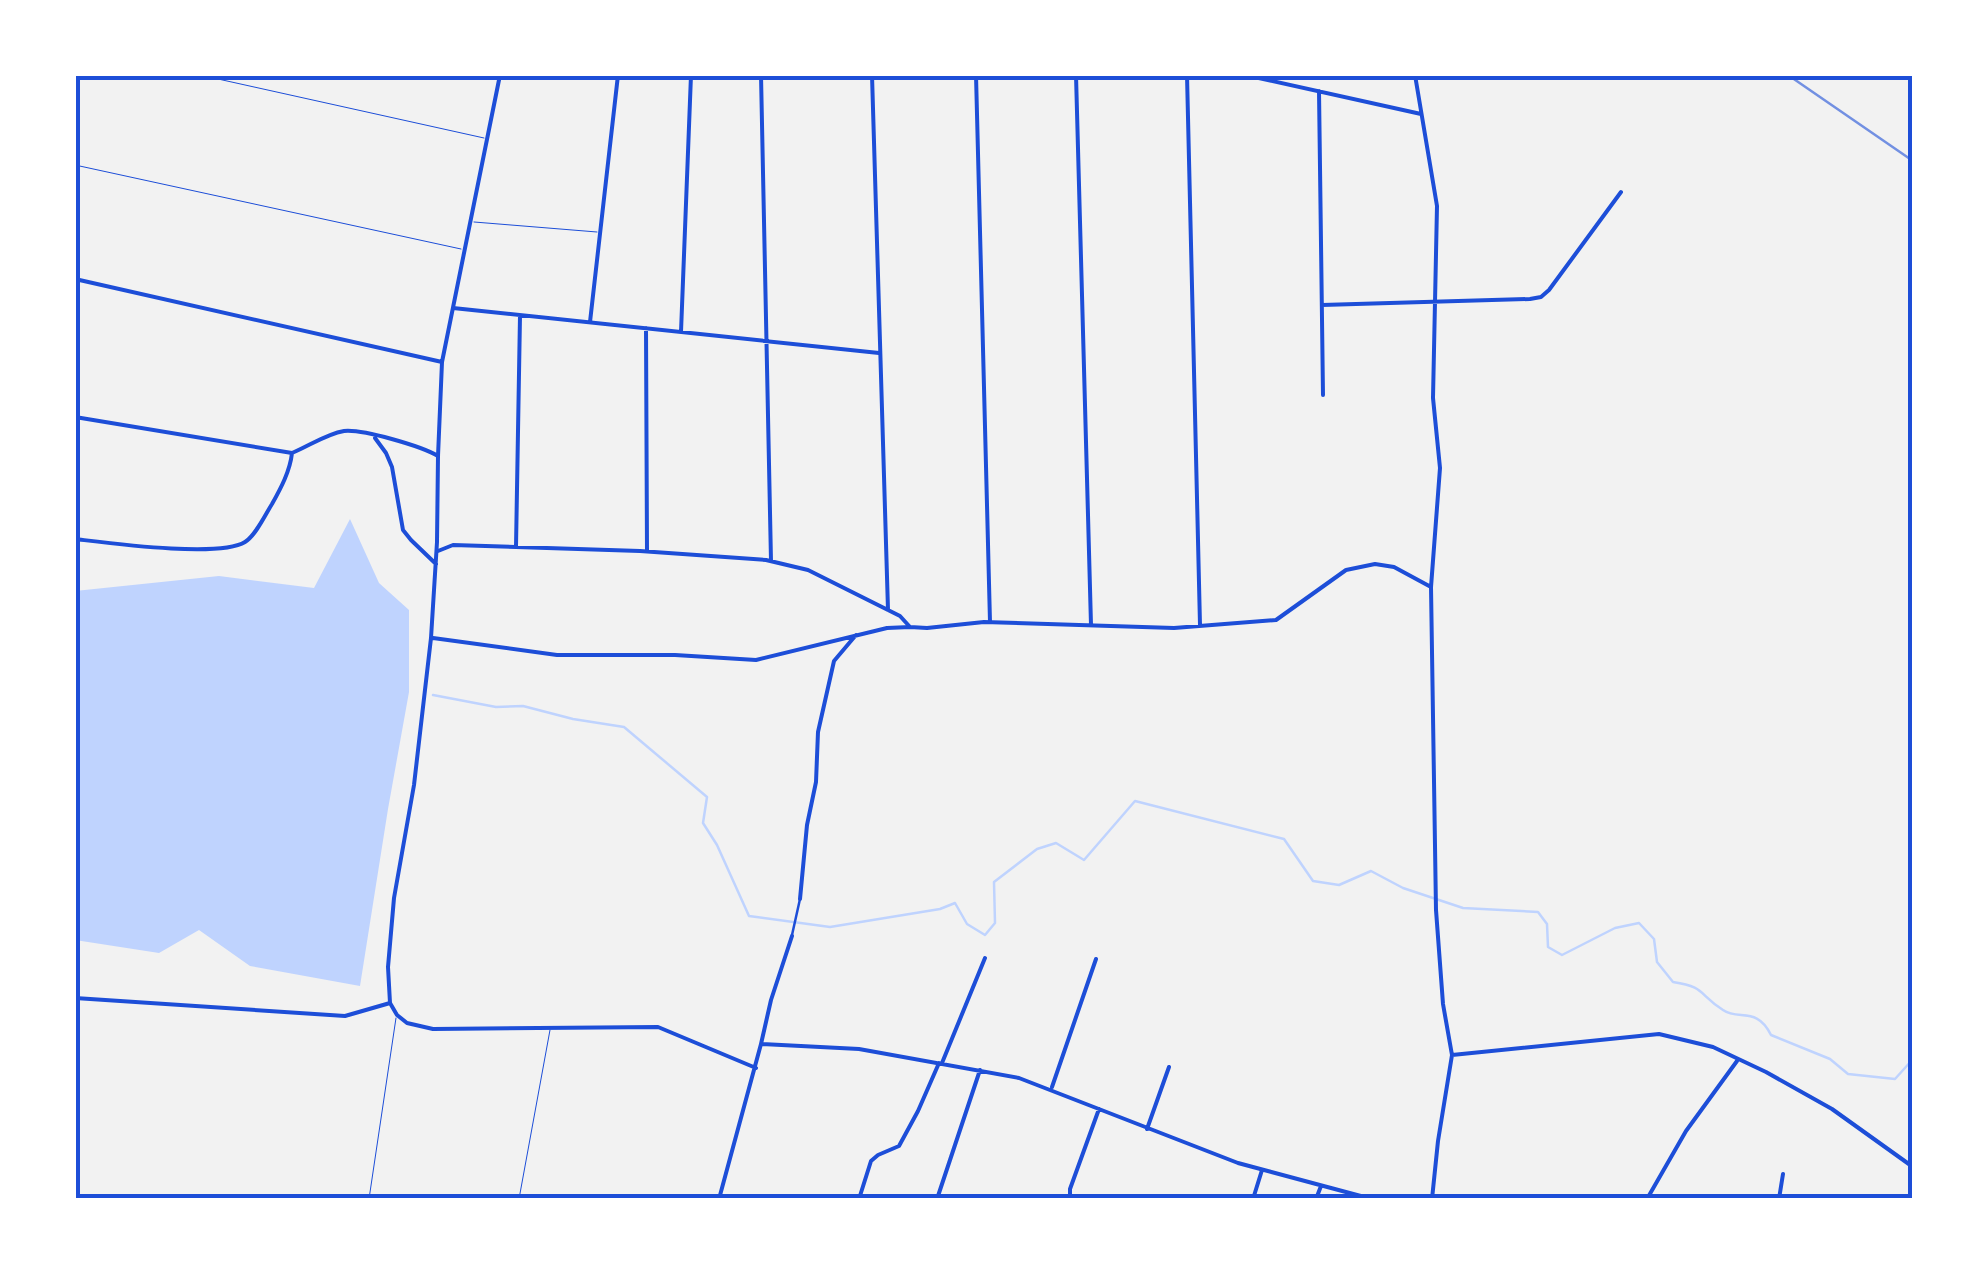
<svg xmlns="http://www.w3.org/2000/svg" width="1988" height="1274" viewBox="0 0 1988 1274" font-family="Rubik,sans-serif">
	<rect width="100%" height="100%" fill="#f2f2f2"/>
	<!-- water -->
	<path fill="#bfd3fe" d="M350,519L379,583L409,610V692L388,809L360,986L250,966L199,930L159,953L75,940V591L219,576L314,588Z"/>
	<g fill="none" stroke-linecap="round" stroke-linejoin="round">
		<!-- stream -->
		<path stroke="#bfd3fe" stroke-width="2.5" d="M433,695L496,707L523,706L573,719L624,727L707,797L703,823L717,845L749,916L830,927L940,909L955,903L967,924L985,935L995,923L994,882L1037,849L1056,843L1084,860L1135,801L1284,839L1313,881L1339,885L1371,871L1403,888L1463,908L1538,912L1547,924L1548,947L1562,955L1615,928L1639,923L1654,939L1657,962L1673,982C1706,987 1698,994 1723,1010C1739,1021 1757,1006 1771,1035L1830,1059L1848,1074L1895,1079L1913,1059"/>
		<!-- service -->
		<path stroke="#1d4ed8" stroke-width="1" d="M200,75L484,138
			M75,165L461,249
			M474,222L597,232
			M369,1199L396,1018
			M519,1199L550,1030"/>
		<!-- pedestrian -->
		<path stroke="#1d4ed8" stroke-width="2.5" d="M792,935L800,899"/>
		<!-- minor -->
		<path stroke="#1d4ed8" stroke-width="4" d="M500,75L442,362L438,456L437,542L431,638L414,785L394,898L388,967L390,1003L397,1015L407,1023L433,1029L658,1027L756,1068
			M761,75L771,561
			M872,75L888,610
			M976,75L990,622
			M1076,75L1091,625
			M1187,75L1200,625
			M1245,75L1421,114
			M1415,75L1437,206L1433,398L1440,468L1431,587L1436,910L1443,1004L1452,1055L1438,1141L1432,1199
			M1319,91L1323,395
			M75,279L442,362
			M1322,305L1530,299L1541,297L1549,290L1621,192
			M453,308L879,353
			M590,322L618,75
			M646,328L647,551
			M681,332L691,75
			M75,417L292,453C309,446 326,434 344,431C363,429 421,446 438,456
			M375,438L386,453L392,467L403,530L411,540L436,564
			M75,539C109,543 219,558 245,542C256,535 265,515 272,504C281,488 290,471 292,453
			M516,547L520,316
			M438,551L453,545L640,551L766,560L808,570L900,616L910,627
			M433,638L557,655H675L756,660L887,628L910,627L927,628L984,622L1174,628L1276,620L1346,570L1375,564L1394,567L1431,587
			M800,899L807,825L816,782L818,732L834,661L856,635
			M75,998L345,1016L390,1003
			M761,1044L771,1000L792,936
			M1452,1055L1659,1034L1713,1047L1766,1072L1832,1109L1913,1167
			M942,1063L985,958
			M1052,1087L1096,959
			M1147,1129L1169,1067
			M719,1199L761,1044L859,1049L1019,1078L1238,1163L1372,1199
			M859,1199L871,1161L878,1155L899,1146L918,1111L939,1063
			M937,1199L980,1070
			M1070,1199V1189L1099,1109
			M1253,1199L1262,1170
			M1316,1199L1321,1186
			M1647,1199L1686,1131L1737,1061
			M1779,1199L1783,1174"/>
		<!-- rail -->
		<path stroke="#7290e2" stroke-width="2.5" d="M1788,75L1913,161"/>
	</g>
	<!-- border -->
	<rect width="1988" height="1274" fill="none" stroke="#ffffff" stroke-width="155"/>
	<rect x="78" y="78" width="1832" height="1118" fill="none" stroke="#1d4ed8" stroke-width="4"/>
</svg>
